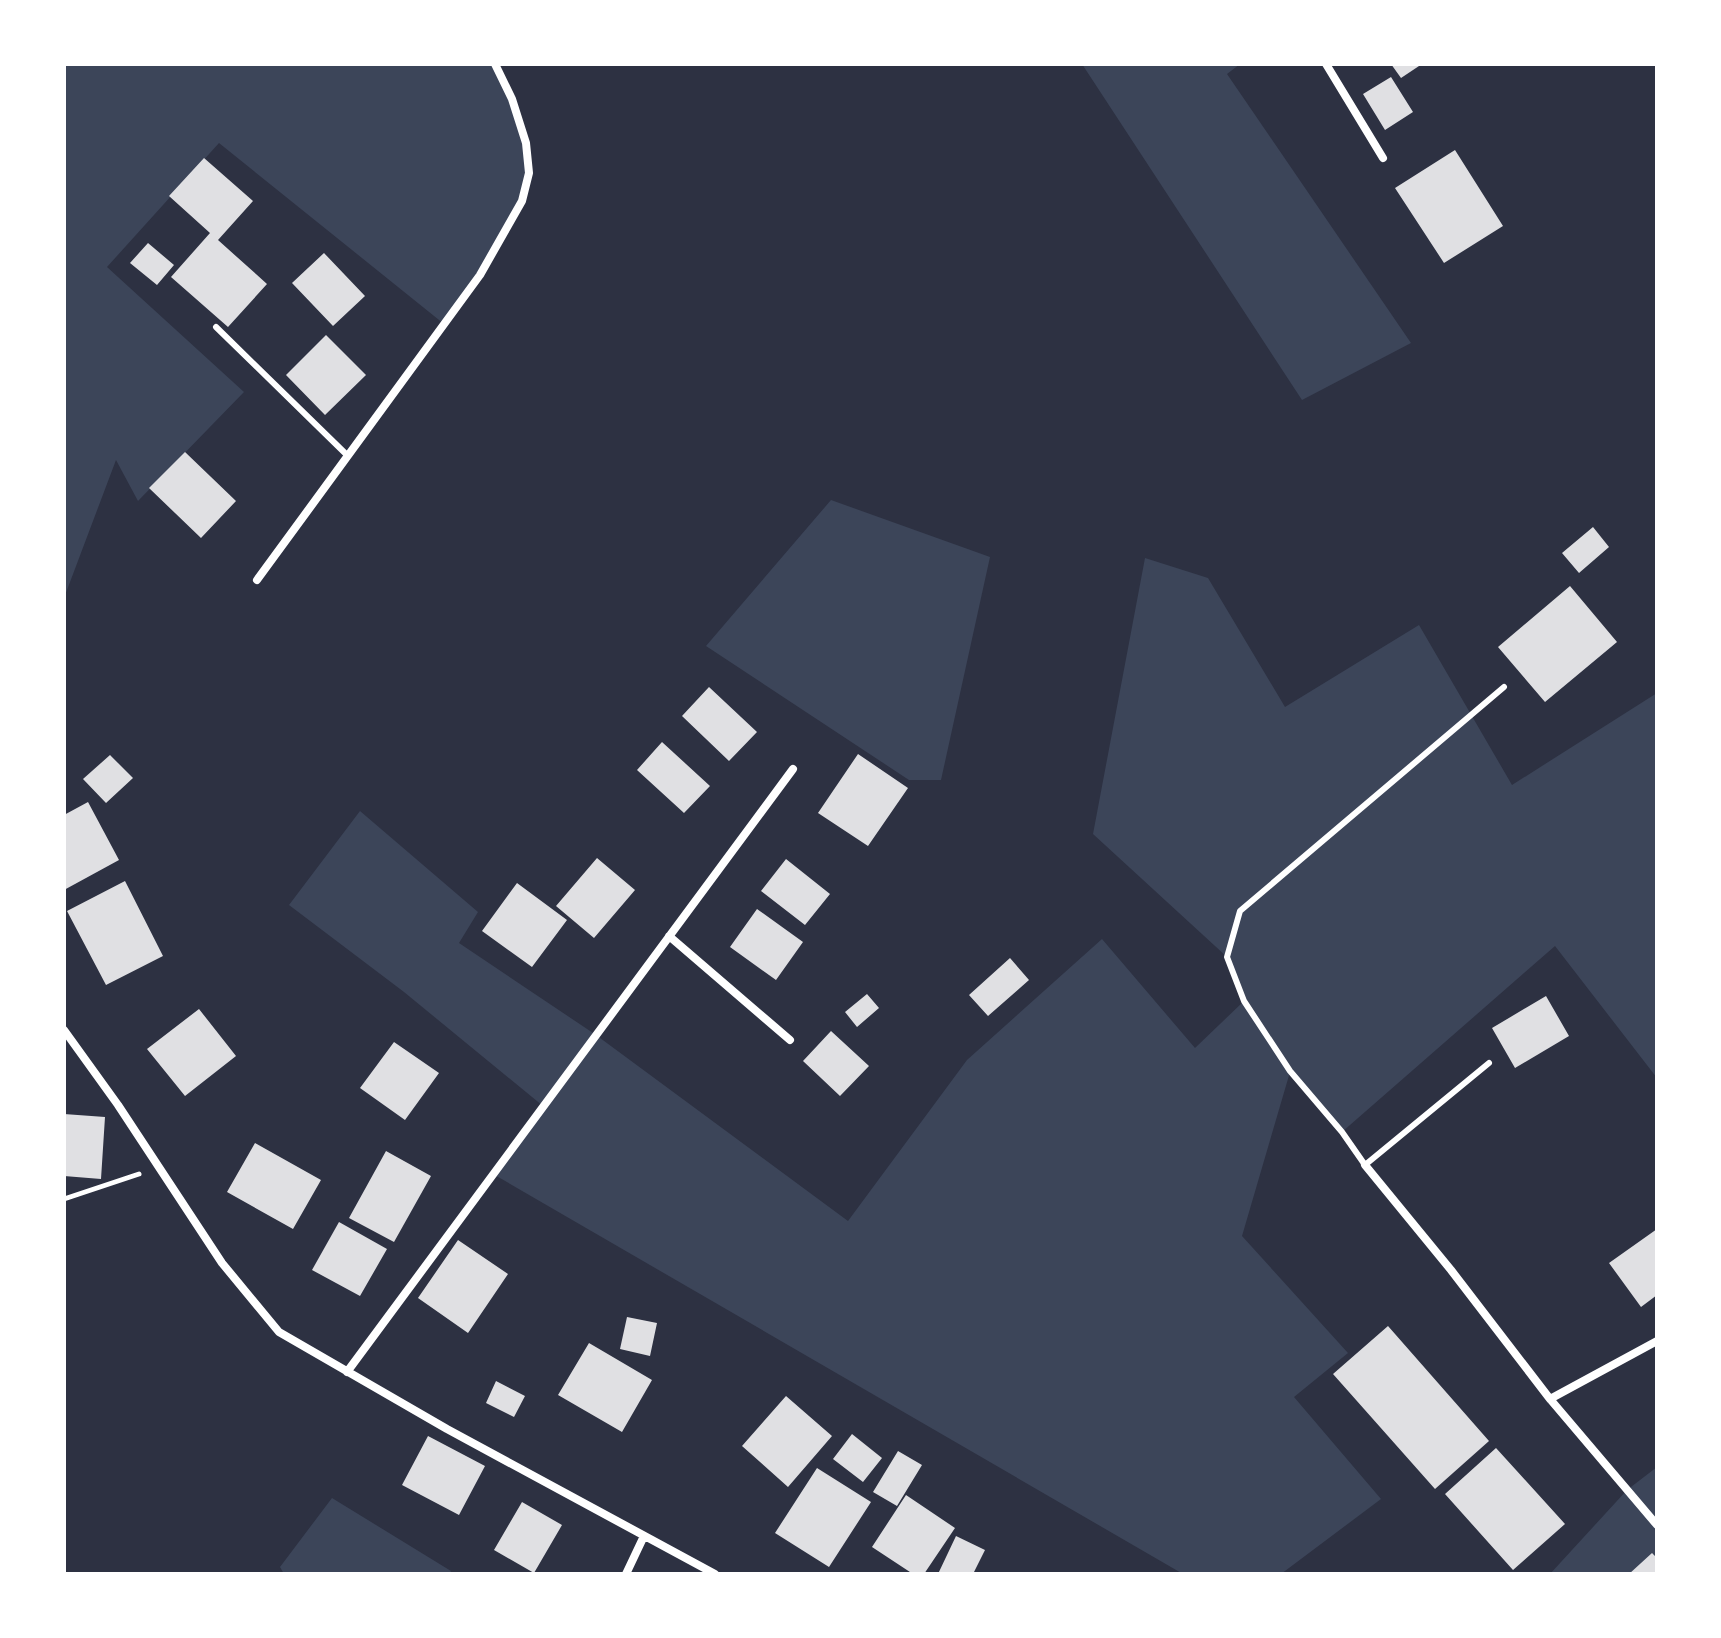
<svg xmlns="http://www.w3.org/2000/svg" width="1721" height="1638" viewBox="0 0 1721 1638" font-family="'Fira Sans Condensed',sans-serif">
	<rect width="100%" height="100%" fill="#2d3142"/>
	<!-- green -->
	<path fill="#3c4559" d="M64,64H495L512,99L529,173L522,201L480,275L444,324L219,143L107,267L244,392L138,501L116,460L64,598Z
		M1082,64H1240L1227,74L1411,343L1302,400Z
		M831,500L990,557L941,780H909L706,646Z
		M1145,558L1208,578L1285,707L1419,625L1512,785L1657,693V1078L1555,946L1342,1132L1290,1072L1242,1236L1348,1353L1294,1397L1381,1499L1281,1574H1183L493,1174L543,1106L404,992L289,905L360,811L478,912L459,943L596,1035L848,1221L967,1060L1102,939L1195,1048L1244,1001L1227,957L1093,834Z
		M1657,1467V1574H1550L1627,1490Z
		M332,1498L451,1571L449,1574H284L280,1567Z"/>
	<!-- building -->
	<path fill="#e0e0e3" d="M1391,64H1422L1401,78Z
		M1391,77L1413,112L1385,130L1363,94Z
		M1455,150L1503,226L1444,263L1395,188Z
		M204,158L253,201L218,240L267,284L228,327L171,277L210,233L169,196Z
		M148,243L174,265L157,285L130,263Z
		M324,253L365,296L333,326L292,283Z
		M326,335L366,375L325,415L286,375Z
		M185,452L236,501L201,538L149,488Z
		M1593,527L1609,547L1579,573L1562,553Z
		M1570,586L1617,642L1545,702L1498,647Z
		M709,687L757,732L729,761L682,716Z
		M662,742L710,786L684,813L637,770Z
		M858,754L908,788L868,846L818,813Z
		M110,755L133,778L106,803L83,779Z
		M88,802L119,860L64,890V815Z
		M597,858L635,890L594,938L556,906Z
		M786,859L830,894L805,925L761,891Z
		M125,881L163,956L106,985L67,911Z
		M517,883L567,920L532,967L482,931Z
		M757,909L803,942L776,980L730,947Z
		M1010,958L1029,980L988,1016L969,995Z
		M867,994L879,1008L857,1027L845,1012Z
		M1546,996L1569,1036L1515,1068L1492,1028Z
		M199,1009L236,1056L185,1096L147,1049Z
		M831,1031L869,1066L840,1096L803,1061Z
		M394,1042L439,1073L405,1120L360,1088Z
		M64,1114L105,1117L101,1179L64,1176Z
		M255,1143L321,1180L293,1229L227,1192Z
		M386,1151L431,1176L394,1242L349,1218Z
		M339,1222L387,1249L360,1296L312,1270Z
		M1657,1229V1295L1641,1307L1609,1263Z
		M458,1240L508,1274L468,1333L418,1298Z
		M627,1317L657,1323L650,1356L620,1349Z
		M1388,1326L1489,1441L1435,1489L1333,1374Z
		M589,1343L652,1380L622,1432L558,1395Z
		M496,1381L525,1396L514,1417L486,1403Z
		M786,1396L832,1436L788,1487L742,1446Z
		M852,1434L882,1458L863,1482L833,1459Z
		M428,1436L485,1466L459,1515L402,1485Z
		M1496,1448L1565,1524L1513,1570L1445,1494Z
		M898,1451L922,1465L897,1506L873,1492Z
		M817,1468L871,1502L829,1567L775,1533Z
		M906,1495L955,1528L924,1574H913L872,1547Z
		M522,1502L562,1525L534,1573L494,1550Z
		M956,1536L985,1550L973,1574H938Z
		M1652,1553L1657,1558V1574H1629Z"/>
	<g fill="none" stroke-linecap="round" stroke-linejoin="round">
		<!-- path -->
		<path stroke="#fff" stroke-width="5" d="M64,1199L139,1174"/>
		<!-- service -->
		<path stroke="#fff" stroke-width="6" d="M216,327L348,456
			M1489,1063L1365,1165L1342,1132L1290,1071L1244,1001L1227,957L1240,911L1504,687"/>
		<!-- minor -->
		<path stroke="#fff" stroke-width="8" d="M1326,64L1383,158
			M257,580L480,275L522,201L529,173L526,143L512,99L495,64
			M669,936L790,1040
			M64,1030L118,1105L222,1263L279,1332L447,1429L715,1574
			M1365,1165L1451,1270L1550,1399L1657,1525
			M347,1372L793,769
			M1550,1399L1657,1341
			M626,1574L644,1536"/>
	</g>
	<!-- border -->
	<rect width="1721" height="1638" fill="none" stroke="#ffffff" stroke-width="132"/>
</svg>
